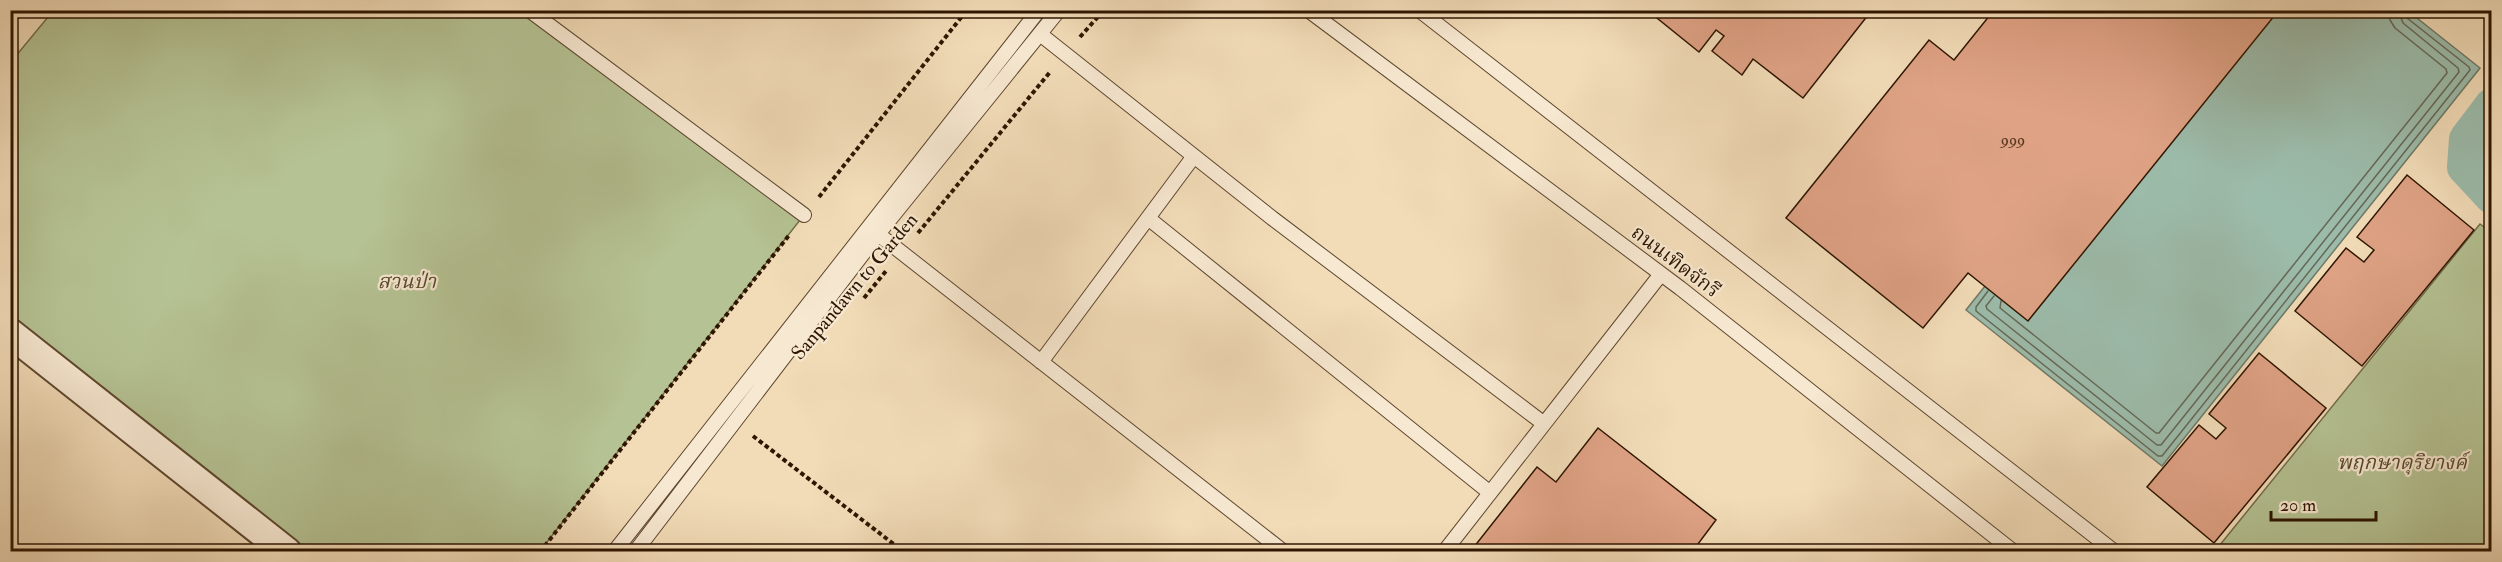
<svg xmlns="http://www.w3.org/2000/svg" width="2502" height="562" viewBox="0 0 2502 562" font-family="'IM FELL Double Pica','Noto Serif Thai',serif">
	<rect width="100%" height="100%" fill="#f2dcb8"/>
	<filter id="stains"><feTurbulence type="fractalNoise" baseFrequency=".00333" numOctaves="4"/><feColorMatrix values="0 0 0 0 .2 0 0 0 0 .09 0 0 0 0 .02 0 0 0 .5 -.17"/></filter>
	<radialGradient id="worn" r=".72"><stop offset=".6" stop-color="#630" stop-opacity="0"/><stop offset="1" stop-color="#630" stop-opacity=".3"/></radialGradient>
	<!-- green -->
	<path fill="#b5c293" stroke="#726c4a" stroke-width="1.5" d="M53,11H529L804,215L540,551H287L11,333L10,63Z
		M2480,224L2492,233L2491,551H2215Z"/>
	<!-- water -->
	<path fill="#9cbcab" stroke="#707967" stroke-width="1.5" d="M2204,11H2408L2480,68L2162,466L1966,310Z"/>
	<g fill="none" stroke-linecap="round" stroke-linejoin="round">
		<!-- shore -->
		<path stroke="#656856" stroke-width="1.5" d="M1988,291L1976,307V311L2158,456H2162L2470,70L2469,67L2407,18L2405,10
			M1994,296L1986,306L1987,309L2157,445H2161L2459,72L2458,68L2403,23L2398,10
			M2001,301L2000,308L2156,433H2159L2447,73L2446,69L2395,28L2390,20L2389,10"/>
		<!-- canal -->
		<path stroke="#9cbcab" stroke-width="36" d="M2492,106L2467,139L2465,167L2492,196"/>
	</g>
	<!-- building -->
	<path fill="#dfa285" stroke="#2e1500" stroke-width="1.5" d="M1647,10H1872L1803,98L1753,59L1742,75L1712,51L1724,36L1716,30L1699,52Z
		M1994,10H2279L2028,321L1968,273L1923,328L1786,218L1929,40L1954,60Z
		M2407,175L2474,230L2362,366L2295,311L2346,248L2364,262L2374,250L2357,237Z
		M2259,353L2326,408L2214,543L2147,487L2199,425L2216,439L2226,428L2209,414Z
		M1598,428L1716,520L1692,552H1470L1537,467L1556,482Z"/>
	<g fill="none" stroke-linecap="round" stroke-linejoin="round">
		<defs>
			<path id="lane" d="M529,10L804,215
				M1308,10L1680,288L2014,552
				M1419,10L2115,552
				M1040,34L1272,218L1543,423
				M1148,218L1489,492
				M878,234L1284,552
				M1041,362L1194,156
				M614,552L1039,10
				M635,552L878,234L1059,10
				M1444,552L1661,274"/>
			<path id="street" d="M10,333L287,552"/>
		</defs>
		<!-- lane casing -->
		<use href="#lane" stroke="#5f472e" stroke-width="16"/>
		<!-- street casing -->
		<use href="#street" stroke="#5f472e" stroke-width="32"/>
		<!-- path -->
		<path stroke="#2e1500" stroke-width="4" stroke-dasharray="4.5 3" stroke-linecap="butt" d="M1080,37L1104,10
			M819,197L967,10
			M918,233L1050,72
			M864,298L886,271
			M753,436L904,552
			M540,552L790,234"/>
		<!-- lane -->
		<use href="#lane" stroke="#f7e8d1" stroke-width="14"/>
		<!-- street -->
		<use href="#street" stroke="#f7e8d1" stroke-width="28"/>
	</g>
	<g text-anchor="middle" stroke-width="4.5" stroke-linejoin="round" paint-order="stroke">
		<!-- number labels -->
		<g font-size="16" fill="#5a3821">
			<text x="2013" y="145">999</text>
		</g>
		<!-- street labels -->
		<g font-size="20" fill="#2e1500" stroke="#f7e8d1">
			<text transform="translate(1676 261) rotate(37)" y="7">ถนนเทิดจักรี</text>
			<text transform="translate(854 286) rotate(-50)" y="7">Sanpandawn to Garden</text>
		</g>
		<!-- park labels -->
		<g font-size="20" font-style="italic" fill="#56492c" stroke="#f7e8d1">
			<text x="407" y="288">สวนป่า</text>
			<text x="2402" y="469">พฤกษาดุริยางค์</text>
		</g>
	</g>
	<!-- margin -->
	<rect width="2502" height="562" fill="none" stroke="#f2dcb8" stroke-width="36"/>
	<rect x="12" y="12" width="2478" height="538" fill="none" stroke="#2e1500" stroke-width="3"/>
	<rect x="18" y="18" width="2466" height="526" fill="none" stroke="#2e1500" stroke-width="1.5"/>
	<!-- scale -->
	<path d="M2271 511v9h105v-9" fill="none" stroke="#2e1500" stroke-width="3"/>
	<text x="2280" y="511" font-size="18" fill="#2e1500" stroke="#f7e8d1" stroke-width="4.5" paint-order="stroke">20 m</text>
	<rect width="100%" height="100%" filter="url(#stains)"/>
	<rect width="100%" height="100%" fill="url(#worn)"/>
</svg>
